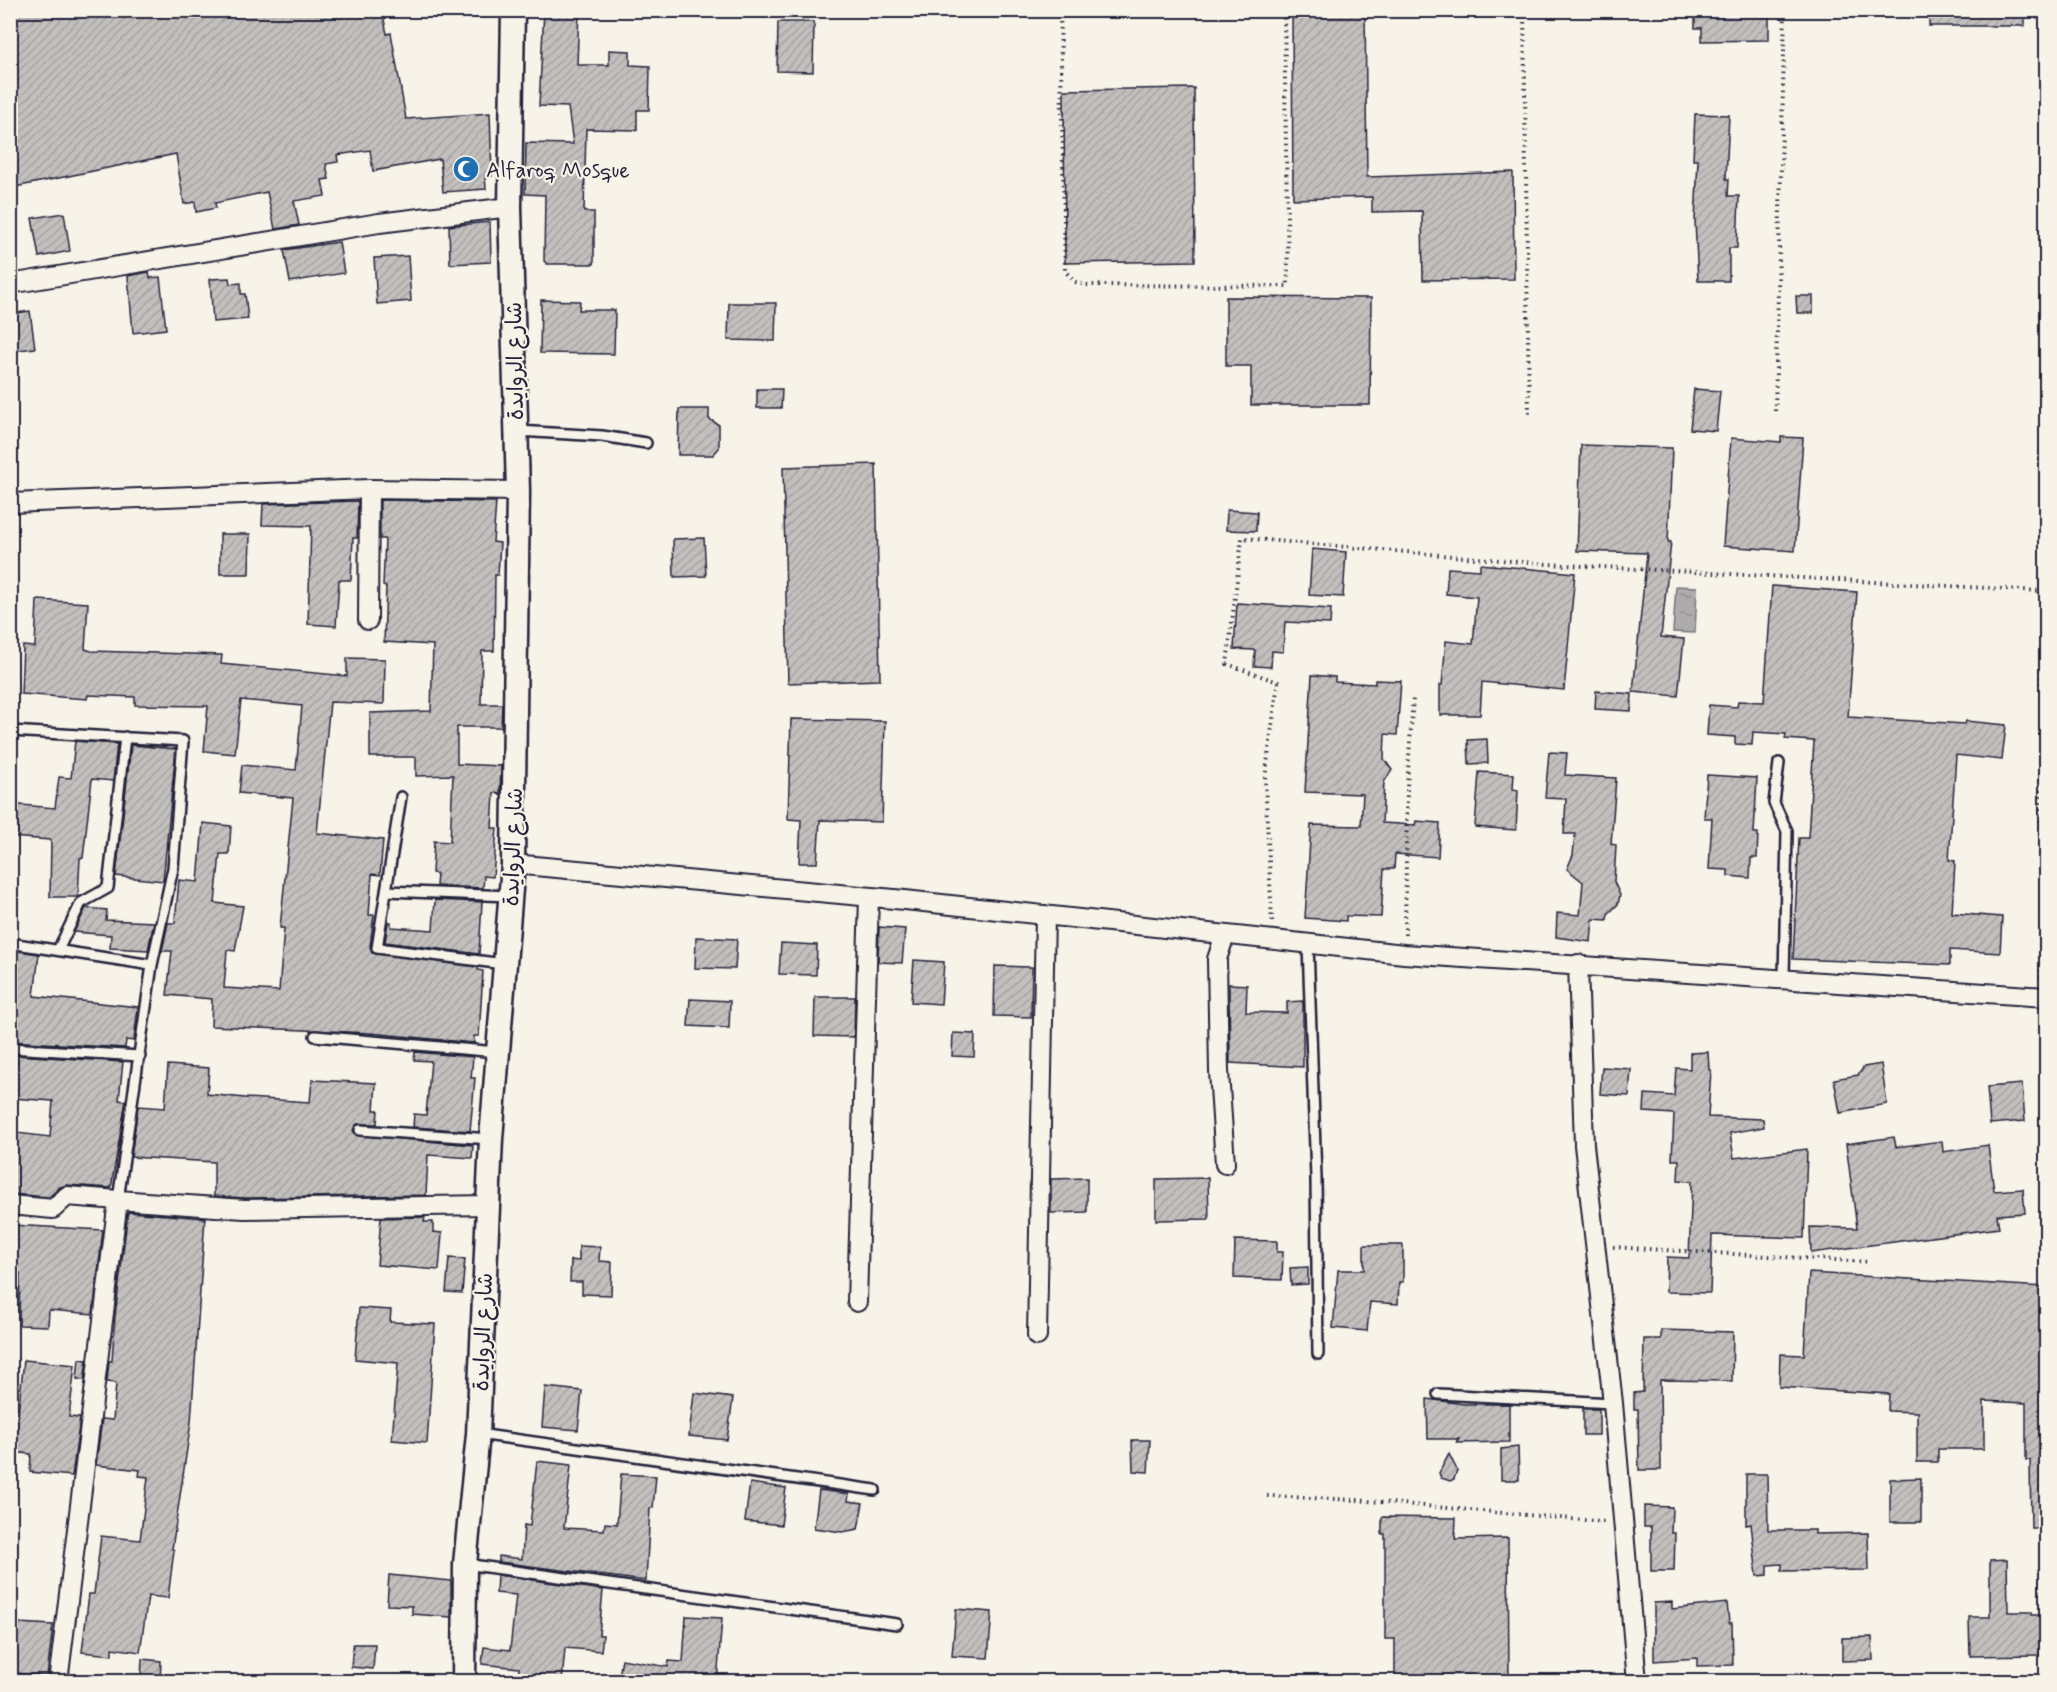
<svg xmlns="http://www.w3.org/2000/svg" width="2057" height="1692" viewBox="0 0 2057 1692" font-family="Mynerve,'Playpen Sans Arabic',sans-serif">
	<defs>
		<pattern id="water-ripples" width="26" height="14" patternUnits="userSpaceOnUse" patternTransform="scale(1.5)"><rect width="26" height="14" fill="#aeabad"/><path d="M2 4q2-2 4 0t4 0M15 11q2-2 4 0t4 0" fill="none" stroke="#8d8b8e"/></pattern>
		<pattern id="building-hatch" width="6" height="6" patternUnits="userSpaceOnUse" patternTransform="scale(1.5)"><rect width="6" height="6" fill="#c2bfbd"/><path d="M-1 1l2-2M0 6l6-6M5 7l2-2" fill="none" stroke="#a6a4a3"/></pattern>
	</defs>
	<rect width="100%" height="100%" fill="#f7f3e8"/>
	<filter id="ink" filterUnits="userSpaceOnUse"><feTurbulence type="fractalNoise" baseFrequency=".0167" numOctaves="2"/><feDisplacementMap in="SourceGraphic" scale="12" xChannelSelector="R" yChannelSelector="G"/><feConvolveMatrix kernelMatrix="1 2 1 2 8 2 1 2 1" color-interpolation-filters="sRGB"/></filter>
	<g filter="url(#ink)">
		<!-- water -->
		<path fill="url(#water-ripples)" stroke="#76747f" stroke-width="1.5" d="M1676,586L1697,587L1695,633L1673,632Z"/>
		<!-- building -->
		<path fill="url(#building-hatch)" stroke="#22223b" stroke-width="1.5" d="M10,10H382L387,34L391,33L406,119L490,113L492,176H485L486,189L443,192L440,159L373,171L370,150L337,155L338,162L326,164L329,179L322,180L325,196L294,201L299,225L275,229L267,192L215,203L216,208L196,212L195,202L184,204L176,154L10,188Z
			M544,10H579L577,65H609V50L630,51V65L650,66L649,110H637V130L586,129L584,212H594V264H547L544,261L545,195L525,194L526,143L573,144L568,107L539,106Z
			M1292,10H1365L1367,177L1513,172L1514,279L1423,280L1422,211L1372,212V197L1293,199Z
			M1695,10H1769V40L1702,41V28H1695Z
			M1929,10H2025V26H1929Z
			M778,22H814L813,72L777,71Z
			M1194,88L1195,261L1065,263L1064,90Z
			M1695,114L1729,115L1726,179H1729L1728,196H1739L1737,248H1729V281H1698L1695,221L1698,160H1693Z
			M64,213L70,251L39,257L32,218Z
			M490,222L491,262L450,264L449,226Z
			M339,242L344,273L290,282L284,250Z
			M408,256L411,301L377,304L374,258Z
			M149,272L150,278L160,277L166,329L133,333L128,276Z
			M229,278L230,284L241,283V294H245L248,319L213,322L210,279Z
			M1796,296H1813V313H1797Z
			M1226,297L1371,298L1370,405H1251V366H1226Z
			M541,300L580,301L579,310H615L614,354L540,353Z
			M729,303H776L775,341L728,340Z
			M30,311L35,348L10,351V314Z
			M757,389H782L781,408H757Z
			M1694,389L1720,391L1716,431L1690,429Z
			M679,409H709V419L719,425V448L713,455H678Z
			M1781,437L1803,438L1795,551L1723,546L1731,438L1781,442Z
			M1581,445L1672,448L1668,542H1671L1661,637L1684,639L1678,696L1633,692L1647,553L1577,551Z
			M876,464L880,680L788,683L783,467Z
			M380,500L496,502L493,542L500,543L498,575H495L494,651H482L481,704H502L501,727H457V764L501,766L500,794L494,793L492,828H497L493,877L484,876L483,888L436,886L437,874L432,873L434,841L450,842L453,775L416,776V757H370V713L431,711L433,645L384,642L386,587L383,586L385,539H380Z
			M358,501L357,538H353L351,580H339L336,626L308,624L311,526L262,525L263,504Z
			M1227,510L1257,512L1256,531L1226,530Z
			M220,534H250L249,574H220Z
			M704,538L706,576L674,577L673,539Z
			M1312,549L1346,552L1343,597L1309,595Z
			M1480,564L1575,573L1564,690L1482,682L1480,715H1440V685H1442L1446,641L1473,644L1477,597L1446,594L1448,568L1480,570Z
			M1772,586L1857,592L1848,717L1965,724L1966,721L2006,725L2002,760L1956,755L1949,860L1955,861L1952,913L2002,917L2000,953L1950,950V965L1793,959L1799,838H1808L1814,741L1785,739L1786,734L1753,732L1752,745L1735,744V737L1707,735L1709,705L1737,707L1738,701L1764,702Z
			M37,600L88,603L85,649L91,651L222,655L221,664L347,676V658L385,659L384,704L330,702L317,833L383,840L380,875L372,874L369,915H374L370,947L372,953L478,967V970L483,971L479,1036H474V1043L370,1033L211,1026L212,999L167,995L172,951H162L168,923H175L179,880L198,882L203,823L231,826L229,854H220L215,903L243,906L235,951L227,950L224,988L279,991L284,928H280L293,798L239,793L242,765L296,770L302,706L241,700L235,754L204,751L208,706L135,705V697L88,695L87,699L21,694L23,646L35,647Z
			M1237,603L1331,609L1330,624L1285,622L1283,652L1272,651L1271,667L1254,666L1255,650L1234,649Z
			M1312,675L1335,677V682L1375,684V680L1401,681L1397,735L1385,734L1384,759L1392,770L1384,782L1382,823L1415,825L1416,821L1440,823L1438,857L1395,854L1394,869H1384L1381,917L1346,916V921L1305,918L1311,825L1361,826L1363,794L1305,792Z
			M1596,691L1632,694L1631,711L1595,709Z
			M791,719L885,721L882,822L820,820L817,863H799L801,820L788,819Z
			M1487,739L1488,763L1469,764L1468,740Z
			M75,741L117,744L113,781L92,779L83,858H80L78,897H50L51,840L10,837V804L55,808L59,777L71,778Z
			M131,745L176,749L163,881L116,876Z
			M1549,752L1567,753L1565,775L1616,778L1611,844L1616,845L1614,882L1620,895L1618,904L1608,914L1607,920L1593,919L1591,942L1556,937L1557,913L1580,915L1583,882L1567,869L1573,855L1575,834H1564L1566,799L1545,798Z
			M1479,772L1514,774L1513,789L1518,790L1516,830L1475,827Z
			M1707,775L1757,778L1754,833H1758L1757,858H1751L1750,878L1728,876V870L1709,869L1712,818H1704Z
			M435,900L482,902L479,954L385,942L388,922H391V927L433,930Z
			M86,908L107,910L106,920L154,922L148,950L110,948L111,935L74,932Z
			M879,927L905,929L902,963L878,962Z
			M696,937L737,939L735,969L695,968Z
			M781,943L817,945L816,975L779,974Z
			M12,950L39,954L34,996L138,1007L134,1041L126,1040L125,1048L10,1041Z
			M914,960L944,962L941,1004L911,1002Z
			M995,966L1032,967L1031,1017L994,1016Z
			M1229,984L1247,985L1246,1012L1287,1013V1002L1303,1001V1067L1230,1063Z
			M815,997H855L854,1037L814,1036Z
			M690,999L730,1001L729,1028L688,1026Z
			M953,1033L975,1034L974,1057L952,1056Z
			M415,1052L473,1057L471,1078H475L470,1131L413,1127L414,1114L426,1115L431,1061L414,1060Z
			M1708,1052L1709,1070H1711L1708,1117L1763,1119L1764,1127L1730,1133L1734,1158L1807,1149L1804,1238L1712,1235L1710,1293L1666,1292L1667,1257L1689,1258L1692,1181L1678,1180L1679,1160H1672L1674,1114L1644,1112L1645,1094L1674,1096L1676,1068L1690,1069V1053Z
			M15,1055L123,1062L119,1100L126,1101L111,1188L67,1185L60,1187L49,1197L10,1194L17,1133L50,1137L53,1101L12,1098Z
			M1881,1064L1887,1104L1840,1113L1834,1079L1858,1075L1864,1067Z
			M168,1065L209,1068L207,1094L245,1098L310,1102L312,1080L376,1083L374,1110H378L377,1124H357L353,1130L356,1135L473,1145L472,1158L428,1155L426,1195L245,1198L214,1196V1162L131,1157L138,1106L165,1108Z
			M1602,1067L1631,1069L1629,1096L1600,1094Z
			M2022,1084L2025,1121L1990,1124L1987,1087Z
			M1894,1137L1896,1147L1942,1141L1943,1152L1988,1145L1994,1191L2023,1189L2025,1213L1997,1215L1999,1228L1811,1253L1810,1227L1857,1228L1846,1144Z
			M1087,1178V1212L1051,1213V1179Z
			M1208,1178L1209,1219L1156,1220V1179Z
			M128,1212L205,1218L191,1422L172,1549L174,1550L168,1598L148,1596L140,1652L112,1648V1655L82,1652L89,1594H94L101,1536L140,1540L148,1477L139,1476L140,1470L96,1465L102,1419L113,1420L116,1383L107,1382L109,1361H112L115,1316Z
			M425,1217L424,1222H433V1232L442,1233L439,1270L377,1265L381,1218Z
			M10,1225L103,1230L93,1314L49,1310L48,1326L19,1325L20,1273H10Z
			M1235,1240L1277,1241V1252H1283L1282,1280L1234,1278Z
			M1364,1245H1403V1282H1399L1398,1304L1370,1302L1367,1331L1333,1328L1338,1270H1364Z
			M579,1246L600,1247L599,1261L612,1262L611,1295L582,1294V1282H570L571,1260L579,1261Z
			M449,1258L465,1259L462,1293L446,1292Z
			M1308,1267V1284L1291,1285L1290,1268Z
			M1809,1273L2046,1287L2041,1416H2046V1528H2031L2030,1460H2026V1403L1984,1401V1449H1938V1462H1917V1412L1888,1411L1889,1394L1779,1387L1780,1354L1804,1355Z
			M359,1308L391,1310L390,1322L435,1324L427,1443L392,1440L398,1363L355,1359Z
			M1661,1330L1733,1332L1732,1381L1660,1380L1661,1470H1639L1638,1409H1634V1393L1643,1392L1644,1339H1661Z
			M79,1359L87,1360L84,1380L77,1379Z
			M24,1360L75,1365L69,1417L80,1418L72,1476L30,1472L31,1454L10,1452V1413H18Z
			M545,1387L582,1391L578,1430L542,1427Z
			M694,1393L733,1398L727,1440L689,1436Z
			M1427,1399L1464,1404H1509V1442L1456,1443L1459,1439H1428Z
			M1583,1409H1599V1435H1583Z
			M1132,1440H1150L1148,1472L1133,1471Z
			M1518,1447L1519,1480H1501V1449Z
			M1449,1454L1457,1470L1454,1479L1450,1481L1441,1478L1439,1473Z
			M537,1461L571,1465L564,1528L604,1530L605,1523L617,1524L621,1474L656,1476L653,1508H650L646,1581L499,1562V1556L522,1559L524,1525L530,1526Z
			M1746,1474H1767L1768,1530H1815V1534L1868,1533L1869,1570L1782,1571V1564L1768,1565V1575L1757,1576L1751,1524L1746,1525Z
			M1921,1478V1522H1890V1479Z
			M750,1483L786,1488L781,1525L745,1521Z
			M819,1490L849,1494L848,1501L863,1503L858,1529L842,1532L814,1528Z
			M1644,1506L1672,1507L1671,1533H1675L1674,1571H1651V1527H1644Z
			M1382,1517L1456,1518L1455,1539L1508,1538L1509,1682H1395V1639H1385V1534H1382Z
			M2007,1559L2008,1612H2032V1615H2046V1655L1970,1656L1969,1617H1990V1560Z
			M389,1575L451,1581V1617L412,1614V1606L387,1605Z
			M497,1575L603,1590L599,1635H603L601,1651L565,1648L562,1682H518L519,1668L482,1664L484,1647L510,1650L516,1595L496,1593Z
			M1672,1602V1609L1727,1603L1729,1623H1732L1733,1665L1697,1666V1658L1654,1661V1603Z
			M956,1609L992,1612L988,1658L952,1656Z
			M686,1616L722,1618L717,1682H618L622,1659L668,1667L669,1661L683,1662Z
			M17,1623L53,1625L47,1676L13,1673Z
			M1872,1637L1873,1660L1842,1661V1638Z
			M353,1644H375L373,1669L351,1667Z
			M142,1659L161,1661L160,1680L141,1678Z"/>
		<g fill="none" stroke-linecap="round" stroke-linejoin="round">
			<defs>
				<path id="service" d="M518,431L602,436L646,443
					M10,731L183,741L173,868L152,965L118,1200
					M1779,763L1774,803L1787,831L1784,978
					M401,797L377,948L504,964
					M387,891L509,896
					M10,943L152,965
					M1308,944L1316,1178L1318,1354
					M58,950L81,903L108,888L125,737
					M315,1036L497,1052
					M10,1048L140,1056
					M360,1130L491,1139
					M1438,1394L1613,1403
					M478,1434L875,1490
					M465,1564L897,1624"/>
				<path id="minor" d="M10,284L379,223L510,207
					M10,503L369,489L518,491
					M368,620L369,489
					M513,864L905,900L1404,954L2046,997
					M1578,964L1584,1145L1613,1403L1637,1682
					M1225,1164L1219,1071L1217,959L1225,935
					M10,1205L53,1209L67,1196L118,1200
					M857,1302L869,897
					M1037,1336L1045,915
					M58,1682L118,1200L244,1209L488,1205"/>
				<path id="tertiary" d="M464,1682L465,1564L478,1434L491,1139L513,864L518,491L510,207L513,10"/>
			</defs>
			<!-- service casing -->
			<use href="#service" stroke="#22223b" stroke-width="14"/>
			<!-- minor casing -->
			<use href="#minor" stroke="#22223b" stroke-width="22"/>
			<!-- tertiary casing -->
			<use href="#tertiary" stroke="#22223b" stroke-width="27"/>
			<!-- path -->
			<path stroke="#22223b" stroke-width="4" stroke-dasharray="1.5 4.5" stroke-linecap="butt" d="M1060,10L1065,271L1075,282L1086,285L1288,286L1284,10
				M1524,10L1529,417
				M1775,411L1785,10
				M1272,922L1265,779L1278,682L1227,664L1242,538L1547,564L2041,591V978
				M1405,935L1407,786L1413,698
				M1613,1247L1870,1262
				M1267,1496L1357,1500L1606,1522"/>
			<!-- service -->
			<use href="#service" stroke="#f7f3e8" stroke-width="9"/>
			<!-- minor -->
			<use href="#minor" stroke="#f7f3e8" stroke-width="18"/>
			<!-- tertiary -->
			<use href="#tertiary" stroke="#f7f3e8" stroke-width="22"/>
		</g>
	</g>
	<!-- icons -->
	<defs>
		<symbol id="mosque-disc" viewBox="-11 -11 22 22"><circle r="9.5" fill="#1f6fb2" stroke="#f7f3e8"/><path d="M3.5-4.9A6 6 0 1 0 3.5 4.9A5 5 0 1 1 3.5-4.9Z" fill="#fff"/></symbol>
	</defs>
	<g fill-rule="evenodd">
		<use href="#mosque-disc" x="451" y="154" width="30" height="30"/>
	</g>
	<g text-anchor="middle" stroke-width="4.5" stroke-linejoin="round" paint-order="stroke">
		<!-- poi labels -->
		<g font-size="22" fill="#22223b" stroke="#f7f3e8" text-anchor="start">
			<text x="486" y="177">Alfaroq Mosque</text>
		</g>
		<!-- street labels -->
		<g font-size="22" fill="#22223b" stroke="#f7f3e8">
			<text transform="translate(514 361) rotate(-91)" y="8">شارع الروايدة</text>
			<text transform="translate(512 847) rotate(-88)" y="8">شارع الروايدة</text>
			<text transform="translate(482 1332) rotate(-88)" y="8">شارع الروايدة</text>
		</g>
	</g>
	<!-- margin -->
	<rect width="2057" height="1692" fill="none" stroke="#f7f3e8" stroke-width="36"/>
	<rect x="18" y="18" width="2021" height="1656" fill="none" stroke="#22223b" stroke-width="2" filter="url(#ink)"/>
</svg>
